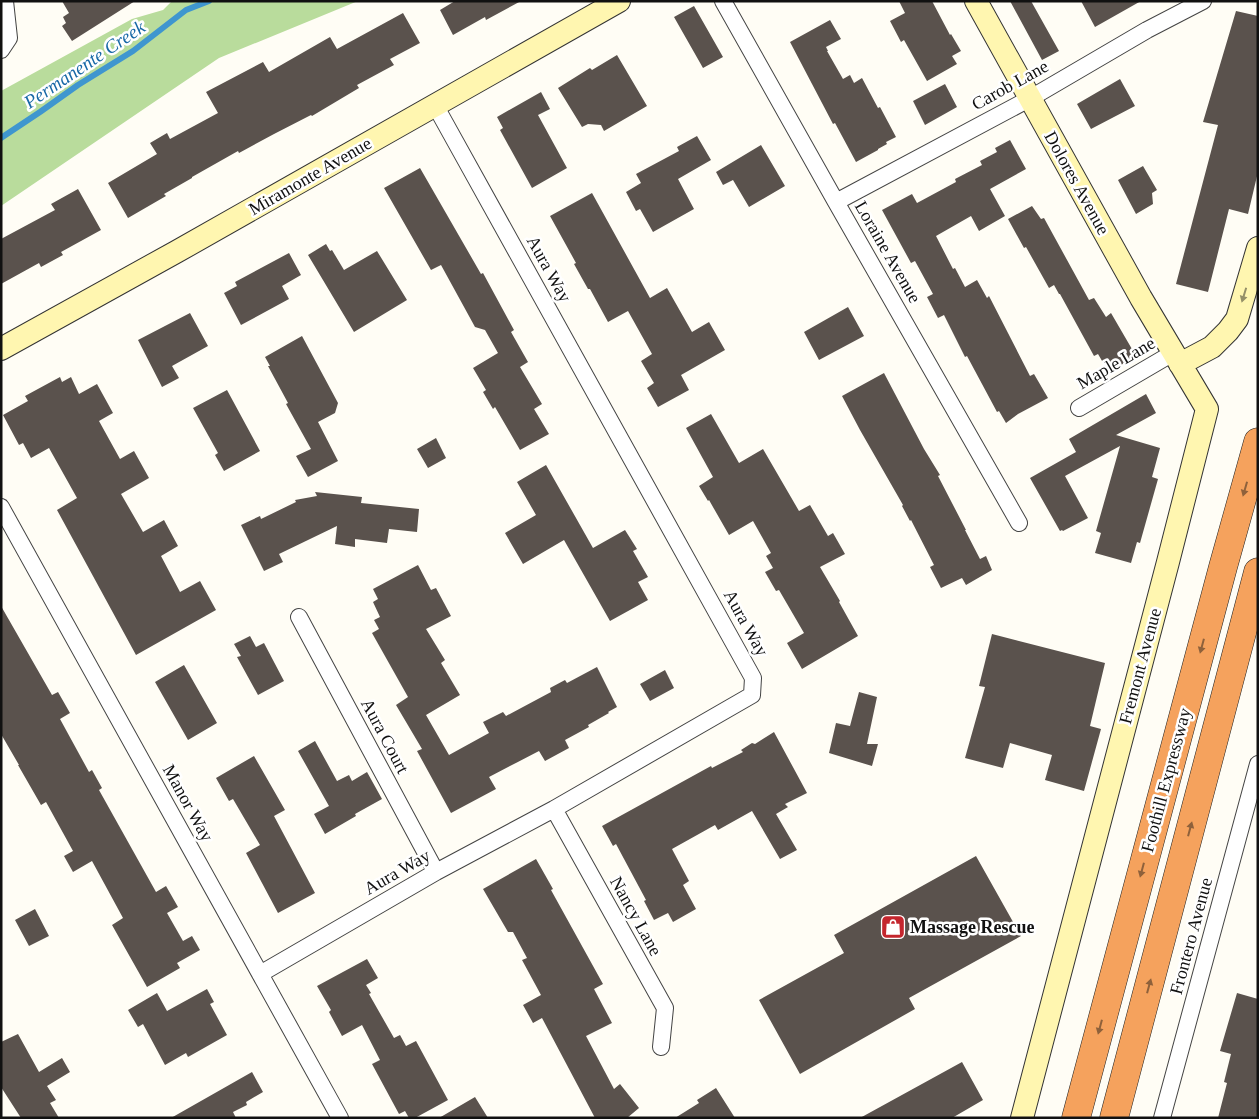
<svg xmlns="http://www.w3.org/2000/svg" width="1259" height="1119" viewBox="0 0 1259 1119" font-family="'Times New Roman',serif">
	<rect width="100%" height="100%" fill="#fffdf5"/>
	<!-- forest -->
	<path fill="#b9dc9c" d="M172,1H358L219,58L1,206V91L132,19L163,10Z"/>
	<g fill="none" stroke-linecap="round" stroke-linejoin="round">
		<!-- stream -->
		<path stroke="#3f96cf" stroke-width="6" d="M1,138L40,112L78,85L133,51L186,10L209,1"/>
	</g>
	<!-- building -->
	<path fill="#5a524d" d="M62,1H135L72,41L62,26L66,23L63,17L69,13Z
		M455,1H521L486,20L485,17L453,35L440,10Z
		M899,1H932L950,35L951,34L961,51L952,56L957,64L927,81L904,40L901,42L890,21L905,13Z
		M1010,1H1031L1059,51L1042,60Z
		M1081,1H1141L1095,27Z
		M694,6L723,57L703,68L674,17Z
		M1236,11L1258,16V172L1248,214L1229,209L1208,292L1176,284L1218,125L1203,122Z
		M403,13L420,43L390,59L394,65L357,85L359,88L312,116L311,115L274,134L239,153L238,151L192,177V178L164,194L166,196L128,218L108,183L157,154L150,143L167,133L170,139L218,113L206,92L263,62L269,72L330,37L337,49Z
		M830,20L841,39L826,47L828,51H827L843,79L850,75L854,83L862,78L878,108L880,107L896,137L886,142L887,144L878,149V150L856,162L835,123L833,124L790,42Z
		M617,55L647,106L604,131L601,125L588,124L582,127L558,88L590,68L592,70Z
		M1120,79L1135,106L1091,129L1077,104Z
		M945,84L957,107L925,125L913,101Z
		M541,92L550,109L538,115L567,168L532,188L500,130L503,128L497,117Z
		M697,136L711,160L678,179L694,209L653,232L640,209L636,211L626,192L641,183L636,174L679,151L677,147Z
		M1010,140L1026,169L990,189L1005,216L979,231L971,216L936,236L953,269L955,268L965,287L977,280L987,298L989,296L1030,376L1034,374L1048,398L1018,414L1006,423L999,411L997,412L967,356L965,357L944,315L938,318L927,297L933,294L915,261L911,263L882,210L912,194L917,203L956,182L955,179L982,165L980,161L997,152L995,148Z
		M761,145L785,186L749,207L733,180L723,185L716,172Z
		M1143,166L1157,190L1152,193L1153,204L1136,214L1118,180Z
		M420,168L481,274L483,273L514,330L511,332L528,362L520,367L542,404L534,409L549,434L520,450L495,407L493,409L483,392L486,390L473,368L498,353L485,330L475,327L441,265L431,270L384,188Z
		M78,189L101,230L61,252L63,255L41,267L39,263L1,284V239L55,210L51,204Z
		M592,193L650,298L667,288L692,332L709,322L725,350L681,375L689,390L658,407L647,388L654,383L641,361L652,354L628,311L608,322L590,289H588L574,264L576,263L550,216Z
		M1032,206L1041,219L1044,218L1089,300L1094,298L1106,317L1111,313L1136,356L1116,368L1113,361L1105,366L1098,354L1094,356L1060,294H1059L1054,285L1049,288L1026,247L1024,248L1008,219Z
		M326,244L330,251L332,250L344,270L377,251L407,300L354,332L308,255Z
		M289,253L301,275L282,286L289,299L241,325L224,293L237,286L235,282Z
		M848,307L864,336L819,360L804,332Z
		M190,313L208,346L172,366L179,378L162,387L138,340Z
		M302,336L338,403L335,413L318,422L338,461L308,477L296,456L311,449L286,404L288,403L268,366H270L265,357Z
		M884,373L924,449L940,475L938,476L966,530H965L980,559L986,556L992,570L966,585L962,578L941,588L930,567L934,565L911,520L910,521L902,506L903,505L860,430L842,396Z
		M60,377L62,382L71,377L79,394L97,384L113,413L99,421L120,459L134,451L149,478L121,494L143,532L164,520L178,546L161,556L180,592L200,581L216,610L136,655L57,510L77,498L49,448L31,458L23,443L19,445L3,415L28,401L25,396Z
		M227,390L260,451L224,471L215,455L218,453L193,408Z
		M1146,394L1156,413L1116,435L1160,448L1152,477L1158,479L1140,543L1137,542L1131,563L1095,553L1101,533L1096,531L1120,446L1065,476L1088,518L1063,531L1062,530L1060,531L1030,478L1076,452L1069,439Z
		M711,414L739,463L763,449L799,511L810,505L828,536L833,533L845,554L820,567L840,601L839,602L858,636L802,669L787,643L804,633L779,590L776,591L765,572L773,568L766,556L771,553L753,521L729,535L709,500L708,501L699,486L713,477L686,428Z
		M436,438L446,458L428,468L417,449Z
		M546,465L593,548L625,530L637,549L633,551L648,577L638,582L648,600L610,621L564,540L523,564L505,533L536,515L517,482Z
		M315,492L362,497L361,503L419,509L417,532L389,529L387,543L355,539V547L335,544L337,526L279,554L283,562L264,571L241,525L260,516L261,519L296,502L295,500L317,496Z
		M418,565L431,590L436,588L451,616L426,629L445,660L441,663L460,695L426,715L449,755L489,733L483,722L503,712L506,716L551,692L550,688L565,680L567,683L597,667L617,707L608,712L609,713L588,725L589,727L565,740L569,748L545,761L539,751L489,777L496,789L451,813L417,751L422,749L396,705L408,697L372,633L379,629L374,620L380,617L373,602L378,599L373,589Z
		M1,606L52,695L58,692L70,713L60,719L89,772L92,770L102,788L99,790L156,892L166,886L178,907L167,913L183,941L192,936L200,950L177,963L180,968L147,987L112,925L123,918L92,861L73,872L64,856L73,851L46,802L41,805L18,765H19L1,734Z
		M992,634L1105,663L1090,726L1101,729L1084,791L1045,780L1052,755L1010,743L1003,768L965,758L985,687L979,686Z
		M250,636L256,647L264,643L284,681L258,695L237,657L241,656L234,644Z
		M184,665L217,723L188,740L155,682Z
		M665,670L674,688L650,701L640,684Z
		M859,692L877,697L867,744H878L872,766L829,753L836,723L850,726Z
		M774,732L807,793L785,804L788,807L776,814L797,850L780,859L752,811L718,830L715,825L672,849L689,881L683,885L696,909L673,922L668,913L654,920L644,901L646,900L616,844L613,846L602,826L711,766L712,768L743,752L741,750L752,743L755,744Z
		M315,741L337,781L349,775L352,781L367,772L382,799L355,814L356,816L325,834L314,814L329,806L298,751Z
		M254,756L285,810L274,816L315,893L278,913L246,853L260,845L233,799L229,801L216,778Z
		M976,856L1021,936L909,998L915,1009L800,1074L759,1000L844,953L834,935Z
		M536,859L553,889L551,890L603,984L594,989L612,1023L586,1036L614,1089L620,1084L639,1108L627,1118H595L542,1018L533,1023L523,1005L541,995L522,960L527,958L513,932H508L483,889Z
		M35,909L49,936L29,946L15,920Z
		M367,959L378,978L366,985L371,993L369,994L394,1038L400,1035L406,1046L416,1041L448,1100L415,1118H409L405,1111L399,1114L372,1064L380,1060L362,1025L342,1036L329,1012L331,1010L317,986Z
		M207,989L214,1002L210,1004L227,1035L188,1057L186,1053L165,1065L143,1024L138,1027L128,1010L157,993L167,1011Z
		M1237,993L1258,999V1118H1218L1227,1083L1224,1082L1231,1054L1220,1051Z
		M18,1034L39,1072L62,1058L70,1072L47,1086L56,1100L50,1103L59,1118H21L1,1087V1042Z
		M962,1062L983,1100L952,1118H860Z
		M252,1072L263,1092L246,1102L247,1105L233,1112L236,1118H171Z
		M716,1088L735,1118H675L699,1103L697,1100Z
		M475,1097L488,1118H439Z"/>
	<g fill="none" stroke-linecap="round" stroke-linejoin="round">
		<defs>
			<path id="street" d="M723,1L836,202L1019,523
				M1,50L9,38L5,1
				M836,202L1029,99L1147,30L1203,1
				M1079,408L1173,353
				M1,507L340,1118
				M299,617L436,872
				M554,809L665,1008L661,1047
				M260,974L436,872L554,809L752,695L753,678L435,105
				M1162,1118L1258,764"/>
			<path id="secondary" d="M976,1L1141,298L1207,409L1168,562L1022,1118
				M1,349L176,252L619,1
				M1180,364L1212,347L1228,331L1237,319L1258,248"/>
			<path id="highway" d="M1076,1118L1223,567L1258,442
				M1114,1118L1258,572"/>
		</defs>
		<!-- street casing -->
		<use href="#street" stroke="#444" stroke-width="18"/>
		<!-- secondary casing -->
		<use href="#secondary" stroke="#333" stroke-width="24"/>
		<!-- highway casing -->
		<use href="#highway" stroke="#222" stroke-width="29"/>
		<!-- street -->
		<use href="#street" stroke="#fff" stroke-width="16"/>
		<!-- secondary -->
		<use href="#secondary" stroke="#fff6b0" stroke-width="22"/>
		<!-- highway -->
		<use href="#highway" stroke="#f5a25d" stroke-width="28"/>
	</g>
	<!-- one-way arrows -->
	<defs><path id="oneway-solid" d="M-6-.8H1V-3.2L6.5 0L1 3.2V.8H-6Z" transform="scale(1.25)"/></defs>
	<use fill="#948f68" href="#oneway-solid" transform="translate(1244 295) rotate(107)"/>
	<g fill="#8e613b">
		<use href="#oneway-solid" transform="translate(1245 489) rotate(106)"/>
		<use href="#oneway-solid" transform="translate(1202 646) rotate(105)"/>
		<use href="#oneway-solid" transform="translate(1190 829) rotate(-75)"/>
		<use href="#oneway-solid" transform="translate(1142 870) rotate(105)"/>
		<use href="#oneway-solid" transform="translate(1149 986) rotate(-75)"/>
		<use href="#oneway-solid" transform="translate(1100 1027) rotate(105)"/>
	</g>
	<!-- icons -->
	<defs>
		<symbol id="shop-square" viewBox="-11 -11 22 22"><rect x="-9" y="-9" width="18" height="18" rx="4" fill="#c4262e" stroke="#fff"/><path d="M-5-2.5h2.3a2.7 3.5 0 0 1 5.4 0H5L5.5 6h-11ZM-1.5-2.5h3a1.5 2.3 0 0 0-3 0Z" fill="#fff"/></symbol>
	</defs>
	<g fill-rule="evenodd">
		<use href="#shop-square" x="879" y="913" width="28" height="28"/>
	</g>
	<g text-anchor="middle" stroke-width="5" stroke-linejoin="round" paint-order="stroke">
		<!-- street labels -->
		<g font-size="18" fill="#111" stroke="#fff">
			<text transform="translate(1010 85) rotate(-29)" y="6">Carob Lane</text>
			<text transform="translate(310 176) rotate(-30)" y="6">Miramonte Avenue</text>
			<text transform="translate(1077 183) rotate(61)" y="6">Dolores Avenue</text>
			<text transform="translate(888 252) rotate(60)" y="6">Loraine Avenue</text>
			<text transform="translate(549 269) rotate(61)" y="6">Aura Way</text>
			<text transform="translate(1116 363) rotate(-30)" y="6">Maple Lane</text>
			<text transform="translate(746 623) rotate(61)" y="6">Aura Way</text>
			<text transform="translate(1140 666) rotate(-75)" y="6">Fremont Avenue</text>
			<text transform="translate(385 736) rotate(62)" y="6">Aura Court</text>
			<text transform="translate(1166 780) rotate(-75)" y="6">Foothill Expressway</text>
			<text transform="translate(188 803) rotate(61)" y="6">Manor Way</text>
			<text transform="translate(397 872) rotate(-30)" y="6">Aura Way</text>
			<text transform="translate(636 916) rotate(61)" y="6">Nancy Lane</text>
			<text transform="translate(1191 936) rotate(-75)" y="6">Frontero Avenue</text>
		</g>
		<!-- poi labels -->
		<g font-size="18" font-weight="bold" fill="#111" stroke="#fff" text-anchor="start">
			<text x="910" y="933">Massage Rescue</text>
		</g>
		<!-- water labels -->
		<g font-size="19" font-style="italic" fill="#1768a6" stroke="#fff">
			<text transform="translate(84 64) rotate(-34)" y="7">Permanente Creek</text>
		</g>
	</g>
	<!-- border -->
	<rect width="1259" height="1119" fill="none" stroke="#111111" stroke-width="5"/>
</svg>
